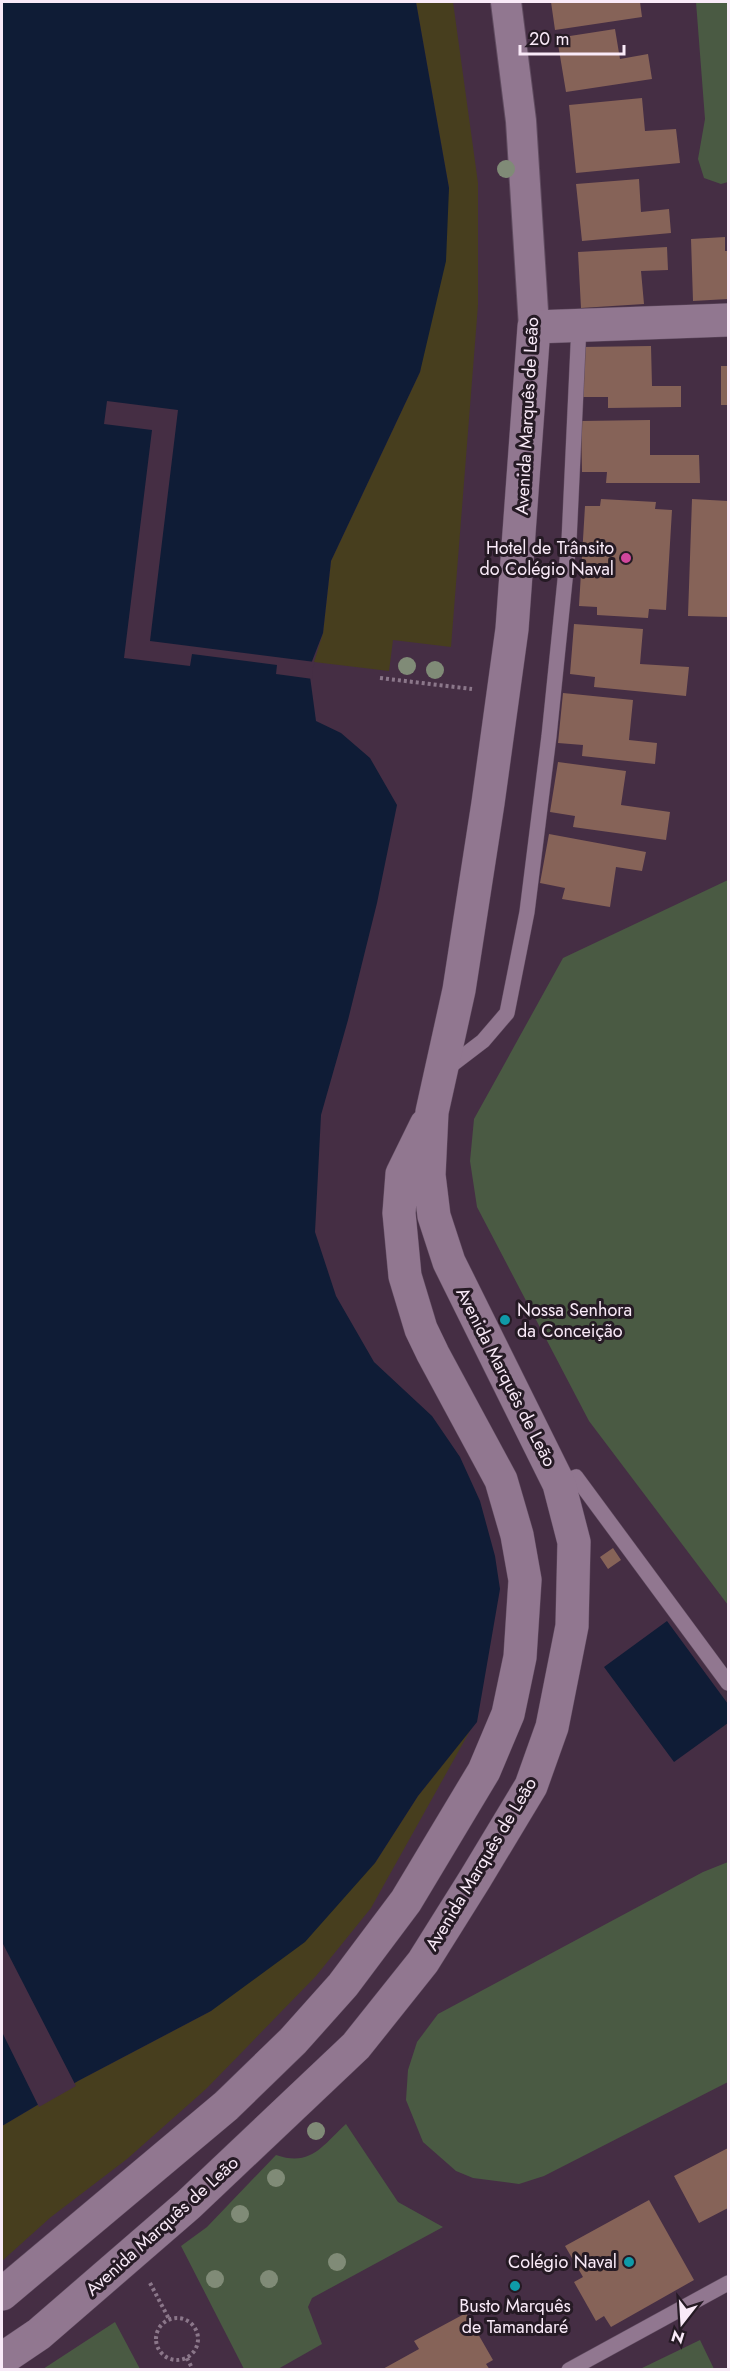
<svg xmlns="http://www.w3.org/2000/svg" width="730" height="2371" viewBox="0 0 730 2371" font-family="Jost,sans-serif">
	<rect width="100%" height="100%" fill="#452e44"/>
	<!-- green -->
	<path fill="#4a5a43" d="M696,2H728V182L721,184L704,178L698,159L705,119Z
		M728,880V1605L589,1421L477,1207L470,1161L474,1119L563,958Z
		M728,1862V2082L544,2176L519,2184L473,2178L456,2171L423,2142L406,2100L408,2070L417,2042L438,2014L703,1872Z
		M346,2124L398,2202L443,2227L312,2298L308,2307L322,2344L278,2369H244L181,2246L207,2227L276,2155C311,2167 322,2146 346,2124Z
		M115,2322L140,2369H43Z
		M700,2340L714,2369H640Z"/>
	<!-- sand -->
	<path fill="#473e1e" d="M416,2H453L478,183V305L451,647L393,640L389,671L314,662L323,633L331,561L420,372L449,188Z
		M471,1729L371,1908L316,1976L206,2089L127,2159L51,2217L2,2261V2126L78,2081L211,2011L375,1863L418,1796Z"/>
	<!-- water -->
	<path fill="#0f1c36" d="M2,2H416L449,188L446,261L420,372L331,561L323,633L309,669L316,721L341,733L370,758L397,805L377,903L348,1020L321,1115L315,1232L336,1296L374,1362L432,1416L460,1457L480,1501L495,1556L500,1589L477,1722L418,1796L375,1863L305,1942L211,2011L78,2081L2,2126Z
		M667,1621L728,1704V1723L674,1762L604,1667Z"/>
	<!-- pier -->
	<path fill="#452e44" d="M107,401L178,410L150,641L315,662L312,670L313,679L276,674L277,665L192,654L190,666L124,658L152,430L104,424Z
		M2,1942L76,2086L39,2107L2,2032Z"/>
	<!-- building -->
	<path fill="#866358" d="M551,2H640L642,17L555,30Z
		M615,29L620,59L648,54L652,79L566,92L557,38Z
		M642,98L645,131L676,129L680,163L576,173L569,105Z
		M639,179L641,212L669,209L671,233L582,241L576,184Z
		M725,237V251H728V299L693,301L691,239Z
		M667,247L668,270L641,271L644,304L581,308L578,252Z
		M651,346L652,386H681V407L608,408V397H583L581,347Z
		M721,366H728V405H721Z
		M650,420V455H699L700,483H606L607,472H582L581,421Z
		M601,499L656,502L655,509L672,510L666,610L649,609L648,618L597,615V607L579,606L585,506H600Z
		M692,499L728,501V617L688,616Z
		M574,624L643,629L640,664L689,667L686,696L594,687L595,677L570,674Z
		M563,693L633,700L629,740L657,743L655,764L582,756L583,745L558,743Z
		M558,762L626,771L621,805L670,812L666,840L573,827L575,816L550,812Z
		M549,834L646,852L642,871L616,867L610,907L562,899L565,888L540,883Z
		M613,1548L621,1560L608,1569L600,1557Z
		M728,2148V2208L699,2223L674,2176Z
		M649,2200L694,2280L611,2327L604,2316L596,2321L574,2282L583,2277L565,2246Z
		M466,2313L493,2360L486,2364L490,2370H381L419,2349L414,2341Z"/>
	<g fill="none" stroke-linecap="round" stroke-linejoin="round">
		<defs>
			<path id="service" d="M445,1070L483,1041L507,1013L527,912L549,736L569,541L579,325
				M559,1484L576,1477L728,1683
				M569,2370L728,2283"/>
			<path id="minor" d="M506,2L521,121L534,327"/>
			<path id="secondary" d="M2,2294L226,2106L293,2041L343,1985L406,1901L484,1771L508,1714L520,1657L525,1580L517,1535L501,1480L433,1354L421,1329L405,1276L399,1213L402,1174L426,1125
				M2,2359L39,2334L188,2205L356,2046L423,1962L475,1879L531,1786L552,1727L572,1626L574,1542L559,1484L449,1262L434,1216L429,1175L432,1112L459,990L488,803L512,629L534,327L728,320"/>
		</defs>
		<!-- service casing -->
		<use href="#service" stroke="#604c60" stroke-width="16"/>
		<!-- minor casing -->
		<use href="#minor" stroke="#604c60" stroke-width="32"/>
		<!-- secondary casing -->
		<use href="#secondary" stroke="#604c60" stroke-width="34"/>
		<!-- path -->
		<path stroke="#8b778a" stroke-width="4" stroke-dasharray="3 3" stroke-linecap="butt" d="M380,678L472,689
			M150,2283L169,2319
			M156 2339a21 21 0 1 1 42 0a21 21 0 1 1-42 0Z
			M187,2358L193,2370"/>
		<!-- service -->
		<use href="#service" stroke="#917790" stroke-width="15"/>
		<!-- minor -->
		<use href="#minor" stroke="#917790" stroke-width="30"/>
		<!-- secondary -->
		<use href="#secondary" stroke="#917790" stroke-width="33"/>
	</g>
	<!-- trees -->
	<g fill="#808b77">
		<circle cx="506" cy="169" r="9"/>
		<circle cx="407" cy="666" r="9"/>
		<circle cx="435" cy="670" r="9"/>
		<circle cx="316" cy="2131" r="9"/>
		<circle cx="276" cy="2178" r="9"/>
		<circle cx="240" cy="2214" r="9"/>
		<circle cx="337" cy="2262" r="9"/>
		<circle cx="215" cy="2279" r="9"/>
		<circle cx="269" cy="2279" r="9"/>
	</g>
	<!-- markers -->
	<circle fill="#d1479c" stroke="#251a24" stroke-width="2" cx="626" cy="558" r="6"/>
	<g fill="#0f9aa8" stroke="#251a24" stroke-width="2">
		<circle cx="505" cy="1320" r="6"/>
		<circle cx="629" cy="2262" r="6"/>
		<circle cx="515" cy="2286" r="6"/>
	</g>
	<g text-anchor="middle" stroke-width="6" stroke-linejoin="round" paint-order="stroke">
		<!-- street labels -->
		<g font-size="18" fill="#f9eaf8" stroke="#251a24">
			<text transform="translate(527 416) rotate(-87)" y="6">Avenida Marquês de Leão</text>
			<text transform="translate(506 1377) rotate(63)" y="6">Avenida Marquês de Leão</text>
			<text transform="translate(481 1864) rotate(-59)" y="6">Avenida Marquês de Leão</text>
			<text transform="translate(162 2226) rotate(-42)" y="6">Avenida Marquês de Leão</text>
		</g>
		<!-- poi labels -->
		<g font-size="18" fill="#f9eaf8" stroke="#251a24" text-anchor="end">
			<text x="614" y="554">Hotel de Trânsito<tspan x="614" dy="21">do Colégio Naval</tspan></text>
			<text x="517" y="1316" text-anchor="start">Nossa Senhora<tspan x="517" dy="21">da Conceição</tspan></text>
			<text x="617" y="2268">Colégio Naval</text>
			<text x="515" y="2312" text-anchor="middle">Busto Marquês<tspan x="515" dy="21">de Tamandaré</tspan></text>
		</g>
	</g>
	<!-- border -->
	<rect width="730" height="2371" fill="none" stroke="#f9eaf8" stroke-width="6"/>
	<!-- north arrow -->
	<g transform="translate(682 2323) rotate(197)" stroke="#251a24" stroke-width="4.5" paint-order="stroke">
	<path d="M0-4.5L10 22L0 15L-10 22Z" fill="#f9eaf8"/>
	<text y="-9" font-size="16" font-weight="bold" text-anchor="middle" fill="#f9eaf8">N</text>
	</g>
	<!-- scale -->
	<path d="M520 45v9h104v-9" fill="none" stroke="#f9eaf8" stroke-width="3"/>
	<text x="529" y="45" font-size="18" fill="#f9eaf8" stroke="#251a24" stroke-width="4.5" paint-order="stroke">20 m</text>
</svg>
